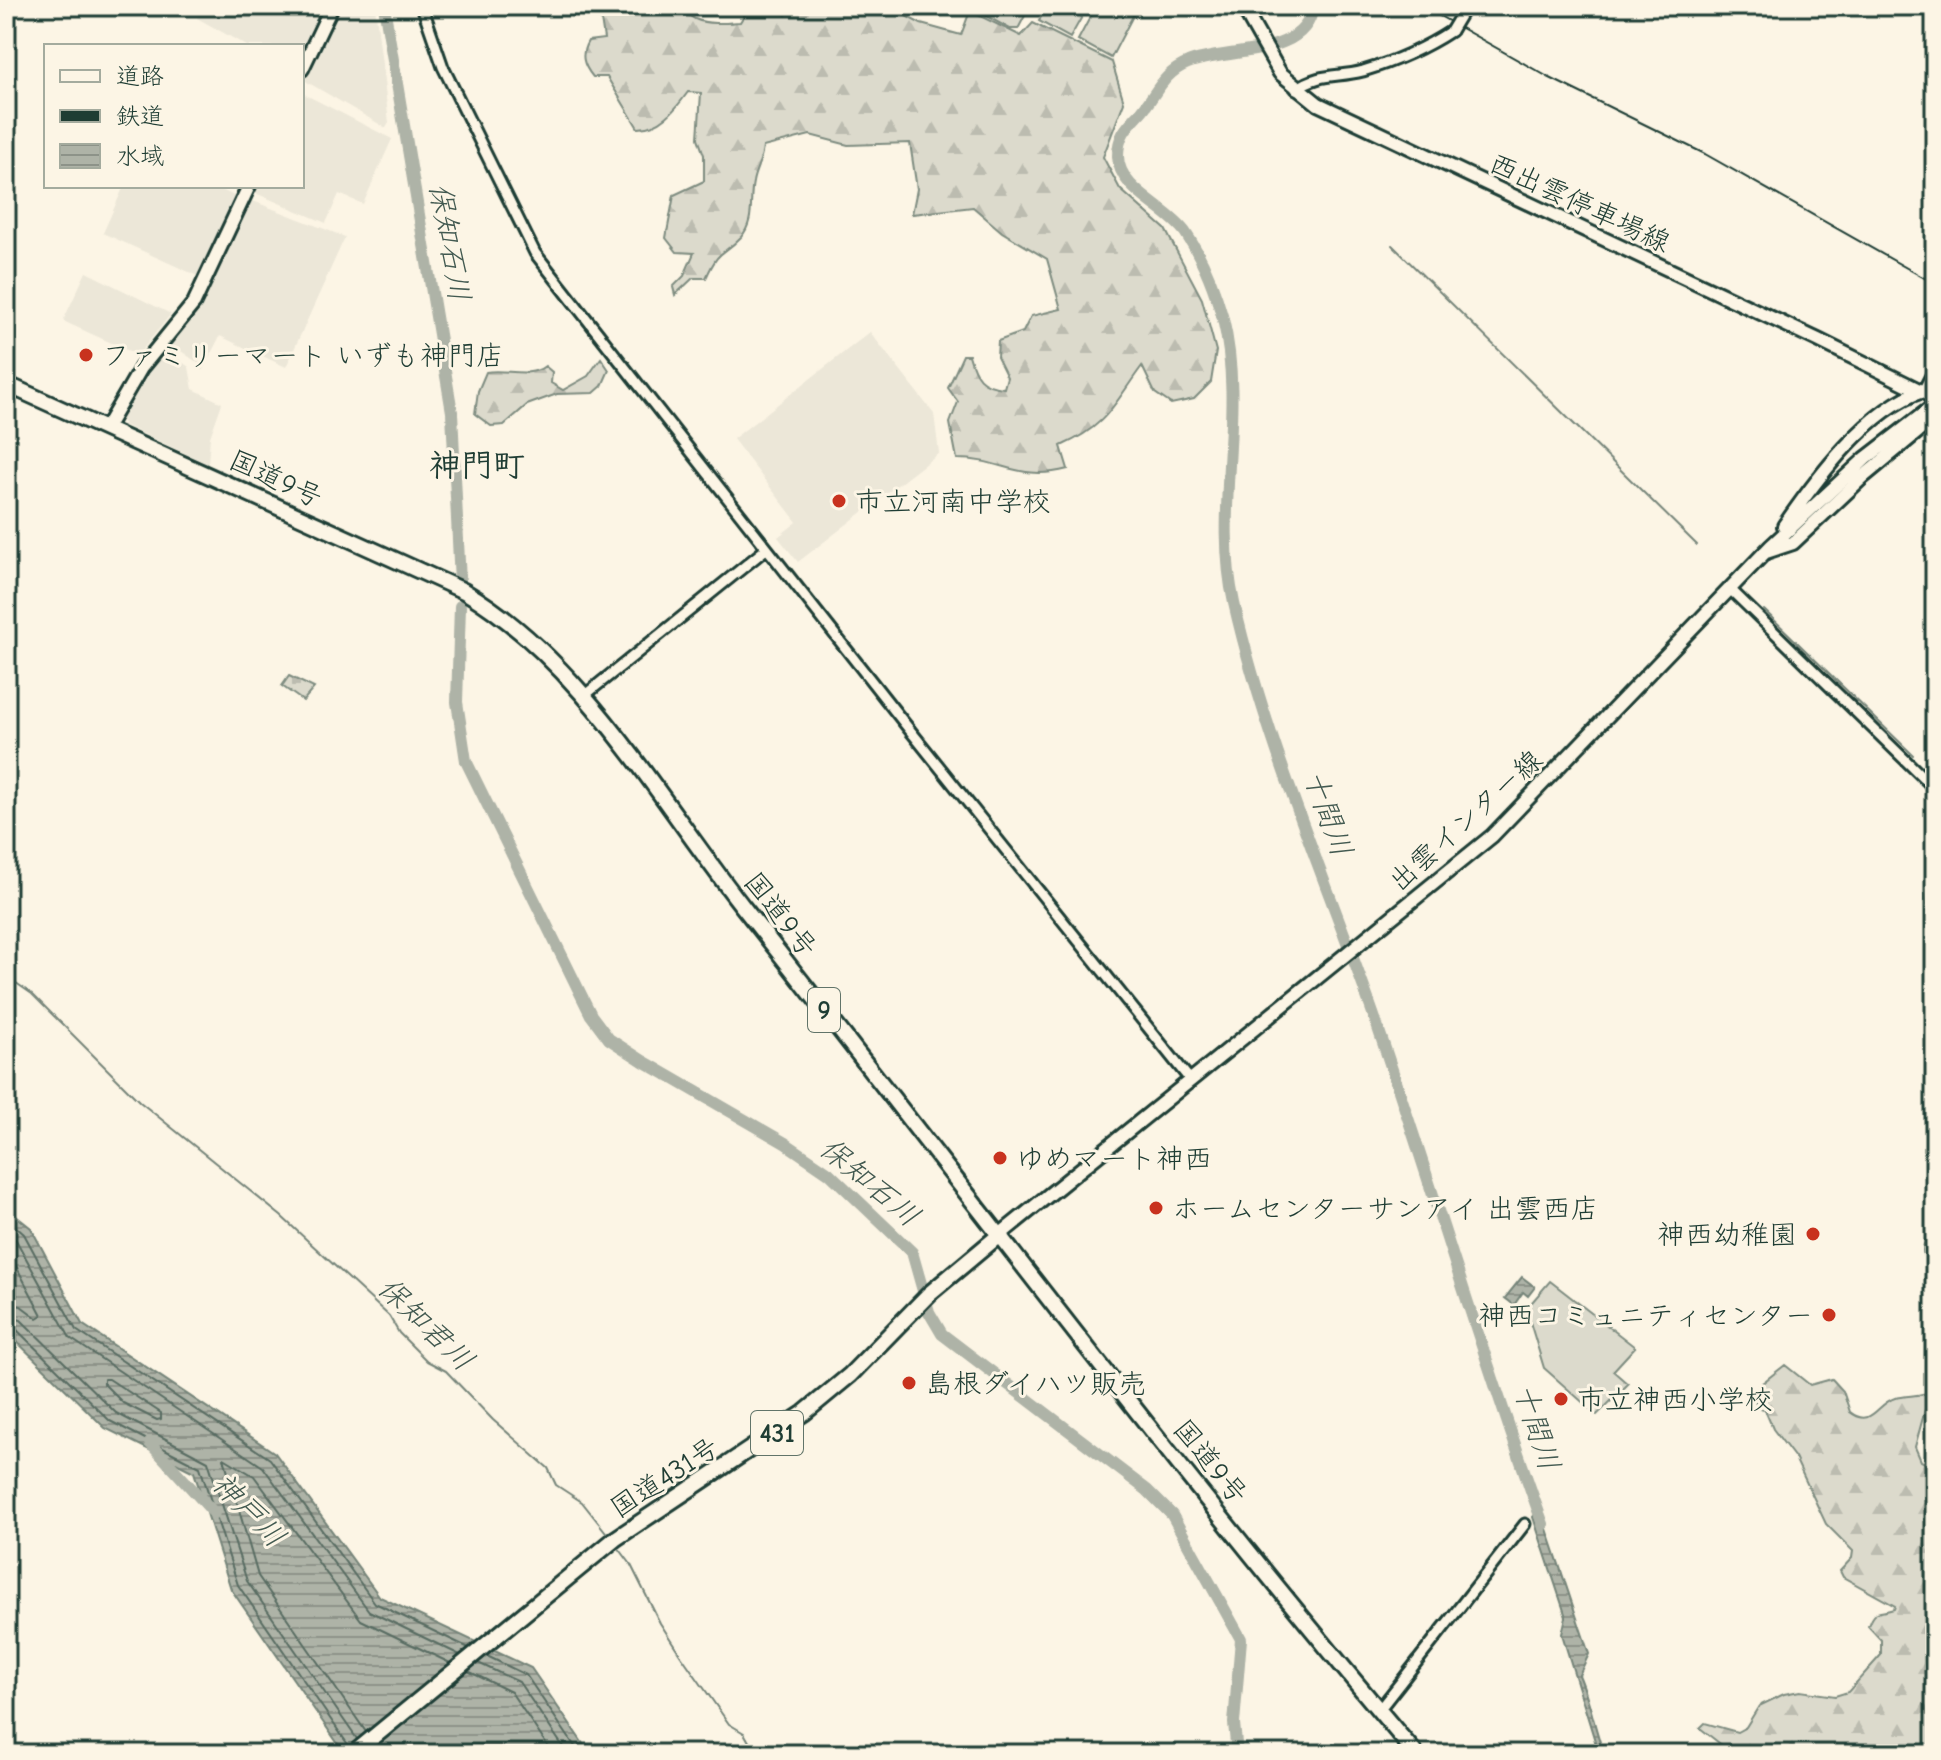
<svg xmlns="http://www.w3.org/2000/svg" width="1941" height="1760" viewBox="0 0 1941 1760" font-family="'Comic Neue','Klee One',sans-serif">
	<defs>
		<pattern id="forest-firs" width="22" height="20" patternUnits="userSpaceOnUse" patternTransform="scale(2)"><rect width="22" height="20" fill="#dcdacc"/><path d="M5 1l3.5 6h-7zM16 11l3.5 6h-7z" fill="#bcbcb0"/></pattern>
		<pattern id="cemetery-stones" width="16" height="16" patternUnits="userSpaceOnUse" patternTransform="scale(2)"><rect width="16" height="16" fill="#dcdacc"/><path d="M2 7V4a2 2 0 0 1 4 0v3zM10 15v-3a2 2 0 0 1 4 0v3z" fill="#bcbcb0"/></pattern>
		<pattern id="water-rules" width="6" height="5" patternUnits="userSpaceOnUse" patternTransform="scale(2)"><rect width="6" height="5" fill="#aeb3a7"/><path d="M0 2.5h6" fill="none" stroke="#8d9389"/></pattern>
	</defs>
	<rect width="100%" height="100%" fill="#fcf5e5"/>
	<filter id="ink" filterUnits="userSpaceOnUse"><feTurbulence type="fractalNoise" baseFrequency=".0125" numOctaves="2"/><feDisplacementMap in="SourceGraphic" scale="16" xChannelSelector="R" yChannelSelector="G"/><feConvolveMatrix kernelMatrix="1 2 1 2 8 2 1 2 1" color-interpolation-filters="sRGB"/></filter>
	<g filter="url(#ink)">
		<!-- built -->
		<path fill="#ece7d8" d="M203,6H322L302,50V46H247L197,18Z
			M337,6H375L389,123L386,128L302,79Z
			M302,93L392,139L363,204L339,194L326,223L253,192L255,186H302Z
			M124,186H214L238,198L200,277L103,233Z
			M253,201L345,237L286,367L220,336L202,371L198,363L168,342L199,304L247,202Z
			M86,272L171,314L138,355L63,321Z
			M870,332L934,414L939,453L798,562L778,537L797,522L733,439Z
			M164,349L189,367L193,389L222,403L210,437L208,464L124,425L121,419Z"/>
		<!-- forest -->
		<path fill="url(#forest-firs)" stroke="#7e8c80" stroke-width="2" d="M599,6H645L650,11L660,12L666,6C678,6 684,13 695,19C708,25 726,23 740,22L750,6H768L786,15L791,6H887L921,24L961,35L970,11L1021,36L1033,23L1112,62L1124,102L1103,157L1120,189L1165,229L1202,299L1216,351L1211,382L1194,399L1171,404L1155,393L1142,366C1113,405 1108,425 1061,446L1068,469C1018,482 1003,459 957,459L950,423L958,402L948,388L963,355H969C975,376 980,386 1004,388L1007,377L997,357L998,341L1023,332L1031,316L1061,309L1047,259L1002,232L973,207L912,214L917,189L910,143L848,145L810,135L763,147C762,160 755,170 753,182C749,201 755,221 741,237C722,257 720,247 706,278H693L675,295L673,287L684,276L694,253L677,252L666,238L674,195L704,181V155L698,138L701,93L688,92C675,110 661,128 638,128L607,77H593C583,65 580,55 588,41L604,39Z
			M601,358L609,370L602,386L594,393L557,394L527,405L504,425L491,426L475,414L478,391L486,372C505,368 529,379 545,366L552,372L551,383L563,390L588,376Z
			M1932,1232H1935V1279C1924,1264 1916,1246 1932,1232Z
			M1785,1365L1810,1385L1832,1379L1843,1391L1850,1412C1872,1429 1877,1403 1895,1398C1908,1395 1922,1396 1935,1391V1409L1925,1410L1915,1447L1921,1461L1935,1468V1754H1733L1700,1728L1705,1723L1737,1732L1746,1727L1759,1706L1784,1694L1800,1691L1835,1696L1848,1692L1881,1655V1640L1868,1626C1874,1608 1879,1614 1894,1609L1895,1606L1843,1577L1840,1571L1852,1558L1853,1551L1826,1524L1795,1458L1773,1429L1765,1410L1757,1407L1754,1397L1761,1384Z"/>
		<!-- cemetery -->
		<path fill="url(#cemetery-stones)" stroke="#7e8c80" stroke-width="2" d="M289,676L314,688L303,701L282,686Z"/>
		<!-- pitch -->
		<path fill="#dcdacc" stroke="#7e8c80" stroke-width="2" d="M968,6H1030L1018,29H1010Z
			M1046,6H1088L1070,38L1039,21Z
			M1096,6H1138L1111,58L1078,40Z
			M1550,1281L1635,1347L1613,1371L1628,1384L1597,1415L1544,1368L1526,1309Z"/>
		<!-- water -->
		<path fill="url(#water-rules)" stroke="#758479" stroke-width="2" d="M6,1208L31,1228L82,1324L275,1453L380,1597L531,1668L590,1754H345L231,1589L194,1472L105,1428L6,1331Z
			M1522,1277L1535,1287L1528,1296L1523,1292L1514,1305L1505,1298Z
			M1540,1508L1589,1654L1579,1675C1590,1700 1594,1727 1604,1754H1599L1562,1634L1566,1617L1533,1517Z"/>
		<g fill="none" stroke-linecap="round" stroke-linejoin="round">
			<!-- shore -->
			<path stroke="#586c62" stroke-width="2" d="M6,1218L24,1234L76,1330L270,1459L375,1603L469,1648
				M6,1231L16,1240L70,1338L263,1467L369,1611L460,1655
				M6,1247L42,1315L37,1318L21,1306L6,1303
				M6,1316L21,1320L116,1413L208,1461L247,1581L357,1739
				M6,1326L15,1328L110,1421L200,1467L238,1585L349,1746
				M109,1379L161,1413V1419L157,1420L123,1403L104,1384V1379Z
				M487,1656L526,1675L580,1754
				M478,1663L519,1682L568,1754
				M468,1671L511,1692L553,1754
				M366,1732L258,1576L224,1458L254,1476L361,1620L450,1663"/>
			<!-- stream -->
			<path stroke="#758479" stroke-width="2" d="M1392,245L1697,545
				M1764,610L1913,755
				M1932,798L1927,905L1935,947
				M6,976L32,994L140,1102L281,1216L389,1316L399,1333L427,1361L446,1371L493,1420L548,1468L556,1485L582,1502L609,1536
				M618,1547L630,1563L660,1623L680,1654L729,1724L744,1733L756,1754"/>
			<!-- river -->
			<path stroke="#aeb3a7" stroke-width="12" d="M384,6L452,412L460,583
				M1313,6C1307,59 1223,48 1188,63C1163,73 1157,93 1141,112C1128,126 1118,134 1118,156C1118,190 1167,207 1185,232C1202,257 1215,290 1223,319C1246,411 1213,510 1234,603C1267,747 1328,884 1376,1022C1433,1189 1483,1359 1543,1524
				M460,606L457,702L466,761L591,1015L609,1039L643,1061L785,1143L829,1173L912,1252L929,1312L942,1334L1147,1490L1172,1515L1241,1639L1234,1723L1237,1754
				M150,1443L214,1513"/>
			<defs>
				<path id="minor" d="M422,6L443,67L535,253L909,729L1191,1081
					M1296,89C1321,72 1336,78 1363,71C1393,62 1425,48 1451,31
					M1923,391L1935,368
					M1729,588L1935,789
					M585,695L766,549
					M1379,1710L1525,1524"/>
				<path id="major" d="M1242,6L1280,73L1318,104L1818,340L1935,398
					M302,69L332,6
					M106,428L141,368L194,303L249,186
					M1784,526C1815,481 1868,408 1923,391
					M1766,552L1793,543L1863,477L1927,424L1935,409
					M997,1237L1492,836L1771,546L1865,459L1935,405"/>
				<path id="highway" d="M6,384L464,591C584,662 661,804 747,912C969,1193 1184,1481 1416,1754
					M353,1754L615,1539L804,1413L850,1375L930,1293L997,1237"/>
			</defs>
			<!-- minor casing -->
			<use href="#minor" stroke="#1f3d34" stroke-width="15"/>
			<!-- major casing -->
			<use href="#major" stroke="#1f3d34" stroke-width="18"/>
			<!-- highway casing -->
			<use href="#highway" stroke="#1f3d34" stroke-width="20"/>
			<!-- minor -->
			<use href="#minor" stroke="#fcf5e5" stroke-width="9"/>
			<!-- major -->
			<use href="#major" stroke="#fcf5e5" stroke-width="12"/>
			<!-- highway -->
			<use href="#highway" stroke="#fcf5e5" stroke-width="14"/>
			<!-- rail -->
			<path stroke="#1f3d34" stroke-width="2" d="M1422,6L1548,77L1705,154L1935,284"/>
			<defs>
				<path id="minor-bridge" d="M1451,31L1466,6"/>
			</defs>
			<!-- minor-bridge casing -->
			<use href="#minor-bridge" stroke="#1f3d34" stroke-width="15" stroke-linecap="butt"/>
			<!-- minor-bridge -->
			<use href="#minor-bridge" stroke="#fcf5e5" stroke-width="9"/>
		</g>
	</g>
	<!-- markers -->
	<g fill="#c8321e" stroke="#fcf5e5" stroke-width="3">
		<circle cx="86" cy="355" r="8"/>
		<circle cx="839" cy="501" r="8"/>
		<circle cx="1000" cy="1158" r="8"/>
		<circle cx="1156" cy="1208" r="8"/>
		<circle cx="1813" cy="1234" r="8"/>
		<circle cx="1829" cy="1315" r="8"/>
		<circle cx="909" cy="1383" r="8"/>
		<circle cx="1561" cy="1399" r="8"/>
	</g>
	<g text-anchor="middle" stroke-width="6" stroke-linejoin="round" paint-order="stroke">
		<!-- shield labels -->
		<g fill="#fcf5e5" stroke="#617469" stroke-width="2">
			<rect x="808" y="988" width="32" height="44" rx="6"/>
			<rect x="751" y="1411" width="52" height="44" rx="6"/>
		</g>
		<g font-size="26" font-weight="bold" fill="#1f3d34">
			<text x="824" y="1019">9</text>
			<text x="777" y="1442">431</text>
		</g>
		<!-- street labels -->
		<g font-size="28" fill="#1f3d34" stroke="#fcf5e5">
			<text transform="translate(1580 202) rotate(25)" y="10">西出雲停車場線</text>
			<text transform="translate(276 478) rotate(25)" y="10">国道9号</text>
			<text transform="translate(1465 820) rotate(-42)" y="10">出雲インター線</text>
			<text transform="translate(781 914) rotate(52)" y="10">国道9号</text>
			<text transform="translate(1211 1461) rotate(51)" y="10">国道9号</text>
			<text transform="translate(664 1477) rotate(-33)" y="10">国道431号</text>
		</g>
		<!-- poi labels -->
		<g font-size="28" fill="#1f3d34" stroke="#fcf5e5" text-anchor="start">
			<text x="102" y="365">ファミリーマート いずも神門店</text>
			<text x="855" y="511">市立河南中学校</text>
			<text x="1016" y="1168">ゆめマート神西</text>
			<text x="1172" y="1218">ホームセンターサンアイ 出雲西店</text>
			<text x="1797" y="1244" text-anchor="end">神西幼稚園</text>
			<text x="1813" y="1325" text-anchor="end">神西コミュニティセンター</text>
			<text x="925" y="1393">島根ダイハツ販売</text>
			<text x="1577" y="1409">市立神西小学校</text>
		</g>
		<!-- water labels -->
		<g font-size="30" font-style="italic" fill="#435a51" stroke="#fcf5e5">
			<text transform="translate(450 242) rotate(80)" y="10">保知石川</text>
			<text transform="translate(1328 813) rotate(70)" y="10">十間川</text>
			<text transform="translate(870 1182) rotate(40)" y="10">保知石川</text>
			<text transform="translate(426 1324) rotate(44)" y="10">保知君川</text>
			<text transform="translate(1537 1427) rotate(72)" y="10">十間川</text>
			<text transform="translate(249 1510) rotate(46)" y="10">神戸川</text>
		</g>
		<!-- quarter labels -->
		<g font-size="32" font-weight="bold" fill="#1f3d34" stroke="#fcf5e5">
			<text x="477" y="476">神門町</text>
		</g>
	</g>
	<!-- margin -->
	<rect width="1941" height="1760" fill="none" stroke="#fcf5e5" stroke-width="32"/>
	<rect x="16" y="16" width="1909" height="1728" fill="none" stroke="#1f3d34" stroke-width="3" filter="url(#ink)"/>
	<!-- legend -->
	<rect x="44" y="44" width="260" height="144" fill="#fcf5e5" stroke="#a4ab9e" stroke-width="2"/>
	<rect x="60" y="70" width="40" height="12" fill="#fcf5e5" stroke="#a4ab9e" stroke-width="2"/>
	<text x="116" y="84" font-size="24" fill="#1f3d34">道路</text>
	<rect x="60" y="110" width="40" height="12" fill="#1f3d34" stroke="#a4ab9e" stroke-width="2"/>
	<text x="116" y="124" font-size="24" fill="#1f3d34">鉄道</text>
	<rect x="60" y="144" width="40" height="24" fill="url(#water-rules)" stroke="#a4ab9e" stroke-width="2"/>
	<text x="116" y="164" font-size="24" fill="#1f3d34">水域</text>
</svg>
